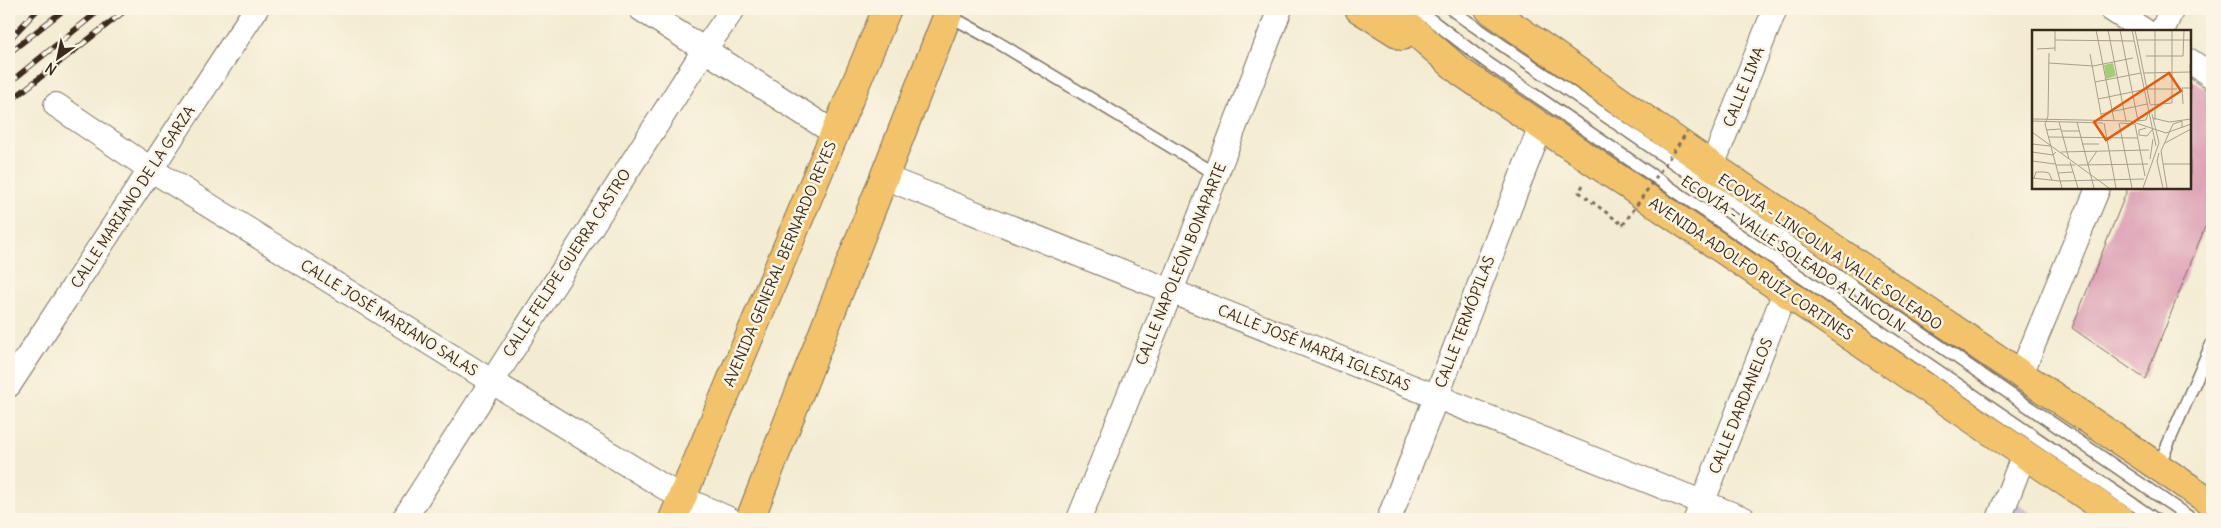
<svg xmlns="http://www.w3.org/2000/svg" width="2221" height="528" font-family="Delius,sans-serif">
	<rect width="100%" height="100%" fill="#fcf5e5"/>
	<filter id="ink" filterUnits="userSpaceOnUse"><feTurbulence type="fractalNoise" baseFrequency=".02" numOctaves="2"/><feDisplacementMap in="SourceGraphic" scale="10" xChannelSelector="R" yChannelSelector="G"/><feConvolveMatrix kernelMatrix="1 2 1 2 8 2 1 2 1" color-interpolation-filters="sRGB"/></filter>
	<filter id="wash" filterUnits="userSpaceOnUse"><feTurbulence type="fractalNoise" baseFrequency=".0096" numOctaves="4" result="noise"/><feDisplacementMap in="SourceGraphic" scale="20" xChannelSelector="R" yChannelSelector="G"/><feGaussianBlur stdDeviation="1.12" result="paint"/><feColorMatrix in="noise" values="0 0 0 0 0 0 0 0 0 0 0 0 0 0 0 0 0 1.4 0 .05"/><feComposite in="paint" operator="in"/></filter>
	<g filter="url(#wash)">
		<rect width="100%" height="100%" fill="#f3ecd2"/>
		<!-- industrial -->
		<polygon fill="#d0bdcc" points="2015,502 2040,519 2009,519"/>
		<g id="blocks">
			<!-- building -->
			<polygon fill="#db9db3" points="2190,78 2212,94 2212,231 2205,227 2145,379 2072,328 2128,188 2190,188"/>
		</g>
	</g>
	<g filter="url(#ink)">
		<use href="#blocks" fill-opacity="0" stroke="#7b6e5d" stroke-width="1"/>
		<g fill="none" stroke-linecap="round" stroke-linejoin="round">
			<!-- service casing -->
			<g stroke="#7b6e5d" stroke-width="14">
				<g id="service">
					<polyline points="1417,9 1485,61 2155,519"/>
					<polyline points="1451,9 1467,21 2192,519"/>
					<polyline points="948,15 997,42 1216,174"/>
					<polyline points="2158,467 2212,343"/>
				</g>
			</g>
			<!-- minor casing -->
			<g stroke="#7b6e5d" stroke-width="26">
				<g id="minor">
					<polyline points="641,9 836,134"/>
					<polyline points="2111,9 2145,31"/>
					<polyline points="2162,31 2172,9"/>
					<polyline points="2190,61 2212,76"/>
					<polyline points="56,105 152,170 491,381 682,498 729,519"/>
					<polyline points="1712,166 1775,9"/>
					<polyline points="884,177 1744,519"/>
					<polyline points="2021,374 2098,188"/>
					<polyline points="9,385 256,9"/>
					<polyline points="404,519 705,49 733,9"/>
					<polyline points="1079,519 1171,291 1280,9"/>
					<polyline points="1389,519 1541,126"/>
					<polyline points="1696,519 1785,292"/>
					<polyline points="1999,519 2024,454"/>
				</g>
			</g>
			<!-- primary casing -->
			<g stroke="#7b6e5d" stroke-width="30">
				<g id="primary">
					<polyline points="1359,9 1402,36"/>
					<polyline points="1389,9 1461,72 2120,519"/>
					<polyline points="1489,9 1712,166 2212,503"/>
					<polyline points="673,519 887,9"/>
					<polyline points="750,519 950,9"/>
				</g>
			</g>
			<!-- path -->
			<polyline stroke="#7b6e5d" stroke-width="3" stroke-dasharray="4 4" stroke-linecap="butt" points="1583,185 1579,192 1623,225"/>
			<!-- service -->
			<use href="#service" stroke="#fff" stroke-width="11"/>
			<!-- minor -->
			<use href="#minor" stroke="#fff" stroke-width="24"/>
			<!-- primary -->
			<use href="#primary" stroke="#f2c36a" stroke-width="28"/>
			<!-- rail casing -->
			<g stroke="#3b2a1e" stroke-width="5.5">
				<g id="rail">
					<polyline points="9,40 38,9"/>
					<polyline points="9,53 65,9"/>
					<polyline points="9,83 101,9"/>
					<polyline points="9,102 127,9"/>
				</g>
			</g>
			<!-- rail -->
			<use href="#rail" stroke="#fcf5e5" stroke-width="4" stroke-dasharray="11" stroke-linecap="butt"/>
			<!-- path-bridge -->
			<polyline stroke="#7b6e5d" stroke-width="3" stroke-dasharray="4 4" stroke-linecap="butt" points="1623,225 1687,132"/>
		</g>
	</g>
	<g text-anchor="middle" stroke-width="5" stroke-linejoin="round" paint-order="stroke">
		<!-- street labels -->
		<g font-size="15" fill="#3b2a1e" stroke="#fcf5e5">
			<text transform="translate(1744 87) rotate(-68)" y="5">CALLE LIMA</text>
			<text transform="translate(133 197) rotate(-57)" y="5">CALLE MARIANO DE LA GARZA</text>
			<text transform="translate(1830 252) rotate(34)" y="5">ECOVÍA - LINCOLN A VALLE SOLEADO</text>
			<text transform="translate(1793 254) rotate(34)" y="5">ECOVÍA - VALLE SOLEADO A LINCOLN</text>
			<text transform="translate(567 263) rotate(-57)" y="5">CALLE FELIPE GUERRA CASTRO</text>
			<text transform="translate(780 264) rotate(-67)" y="5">AVENIDA GENERAL BERNARDO REYES</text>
			<text transform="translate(1181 264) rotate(-68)" y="5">CALLE NAPOLEÓN BONAPARTE</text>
			<text transform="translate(1751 269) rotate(34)" y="5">AVENIDA ADOLFO RUÍZ CORTINES</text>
			<text transform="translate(389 318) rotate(32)" y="5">CALLE JOSÉ MARIANO SALAS</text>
			<text transform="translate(1465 322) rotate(-69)" y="5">CALLE TERMÓPILAS</text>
			<text transform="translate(1314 348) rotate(22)" y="5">CALLE JOSÉ MARÍA IGLESIAS</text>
			<text transform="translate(1741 406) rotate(-68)" y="5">CALLE DARDANELOS</text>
		</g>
	</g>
	<!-- overview -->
	<g transform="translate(2032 30)">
		<rect width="159" height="159" fill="#f3ecd2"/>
		<path d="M 81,33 L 84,46 L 74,49 L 72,35 Z" fill="#a2ce7a"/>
		<path fill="none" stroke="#a99e8a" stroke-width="1" d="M 64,0 L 82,90M 76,0 L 94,91M 88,0 L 106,91M 100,0 L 124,116M 103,0 L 118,74M 23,10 L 102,11M 105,10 L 158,10M 5,19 L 23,18M 23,21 L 23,0M 17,23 L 16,86 L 13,94 L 30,158M 58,24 L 70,90M 114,26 L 151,26 L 152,0M 17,33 L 61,36 L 101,28M 158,34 L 159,85M 112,43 L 158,42M 63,52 L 109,43M 66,69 L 115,59 L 145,59M 151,74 L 150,58 L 159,58M 118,75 L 140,73 L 140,0M 69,84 L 115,74M 121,88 L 137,92 L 159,89M 0,89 L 98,91 L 134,103 L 159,94M 123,90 L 123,0M 0,91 L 71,93M 105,91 L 114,90 L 116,84M 27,92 L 37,129M 45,92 L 62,158M 72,93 L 84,158M 87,93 L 100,158M 88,93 L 103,94M 103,94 L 113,146M 114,98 L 107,100 L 107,105 L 115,106 L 120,100M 14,100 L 29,99M 30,101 L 47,101M 0,102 L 77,158M 16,107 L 106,108M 133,113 L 159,99M 0,114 L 18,116M 50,114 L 67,114M 0,122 L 21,125 L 24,122M 29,122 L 117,120M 127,123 L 125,131 L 131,158M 118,129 L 121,109M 0,131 L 23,134M 38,132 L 46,158M 56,134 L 65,121M 131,134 L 159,134M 24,135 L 43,135M 47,135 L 116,134M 26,143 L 41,142M 0,148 L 28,151 L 112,149M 2,148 L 4,142 L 12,142 L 17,143 L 20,150M 111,158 L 127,113 L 120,84M 135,158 L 129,121 L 141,94 L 150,91 L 150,98"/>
		<path fill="#e8590c" fill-opacity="0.15" stroke="#e8590c" stroke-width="2.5" d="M 137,43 L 149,61 L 74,110 L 62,92 Z"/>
		<rect width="159" height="159" fill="none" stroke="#3b2a1e" stroke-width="2.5"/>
	</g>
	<!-- margin -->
	<rect width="2221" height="528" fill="none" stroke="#fcf5e5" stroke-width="30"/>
	<!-- north arrow -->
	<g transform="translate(58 58) rotate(213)" stroke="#fcf5e5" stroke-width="4" paint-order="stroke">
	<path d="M0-4L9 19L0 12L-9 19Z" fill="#3b2a1e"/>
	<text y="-8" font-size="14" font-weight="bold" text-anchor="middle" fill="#3b2a1e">N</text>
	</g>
</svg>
